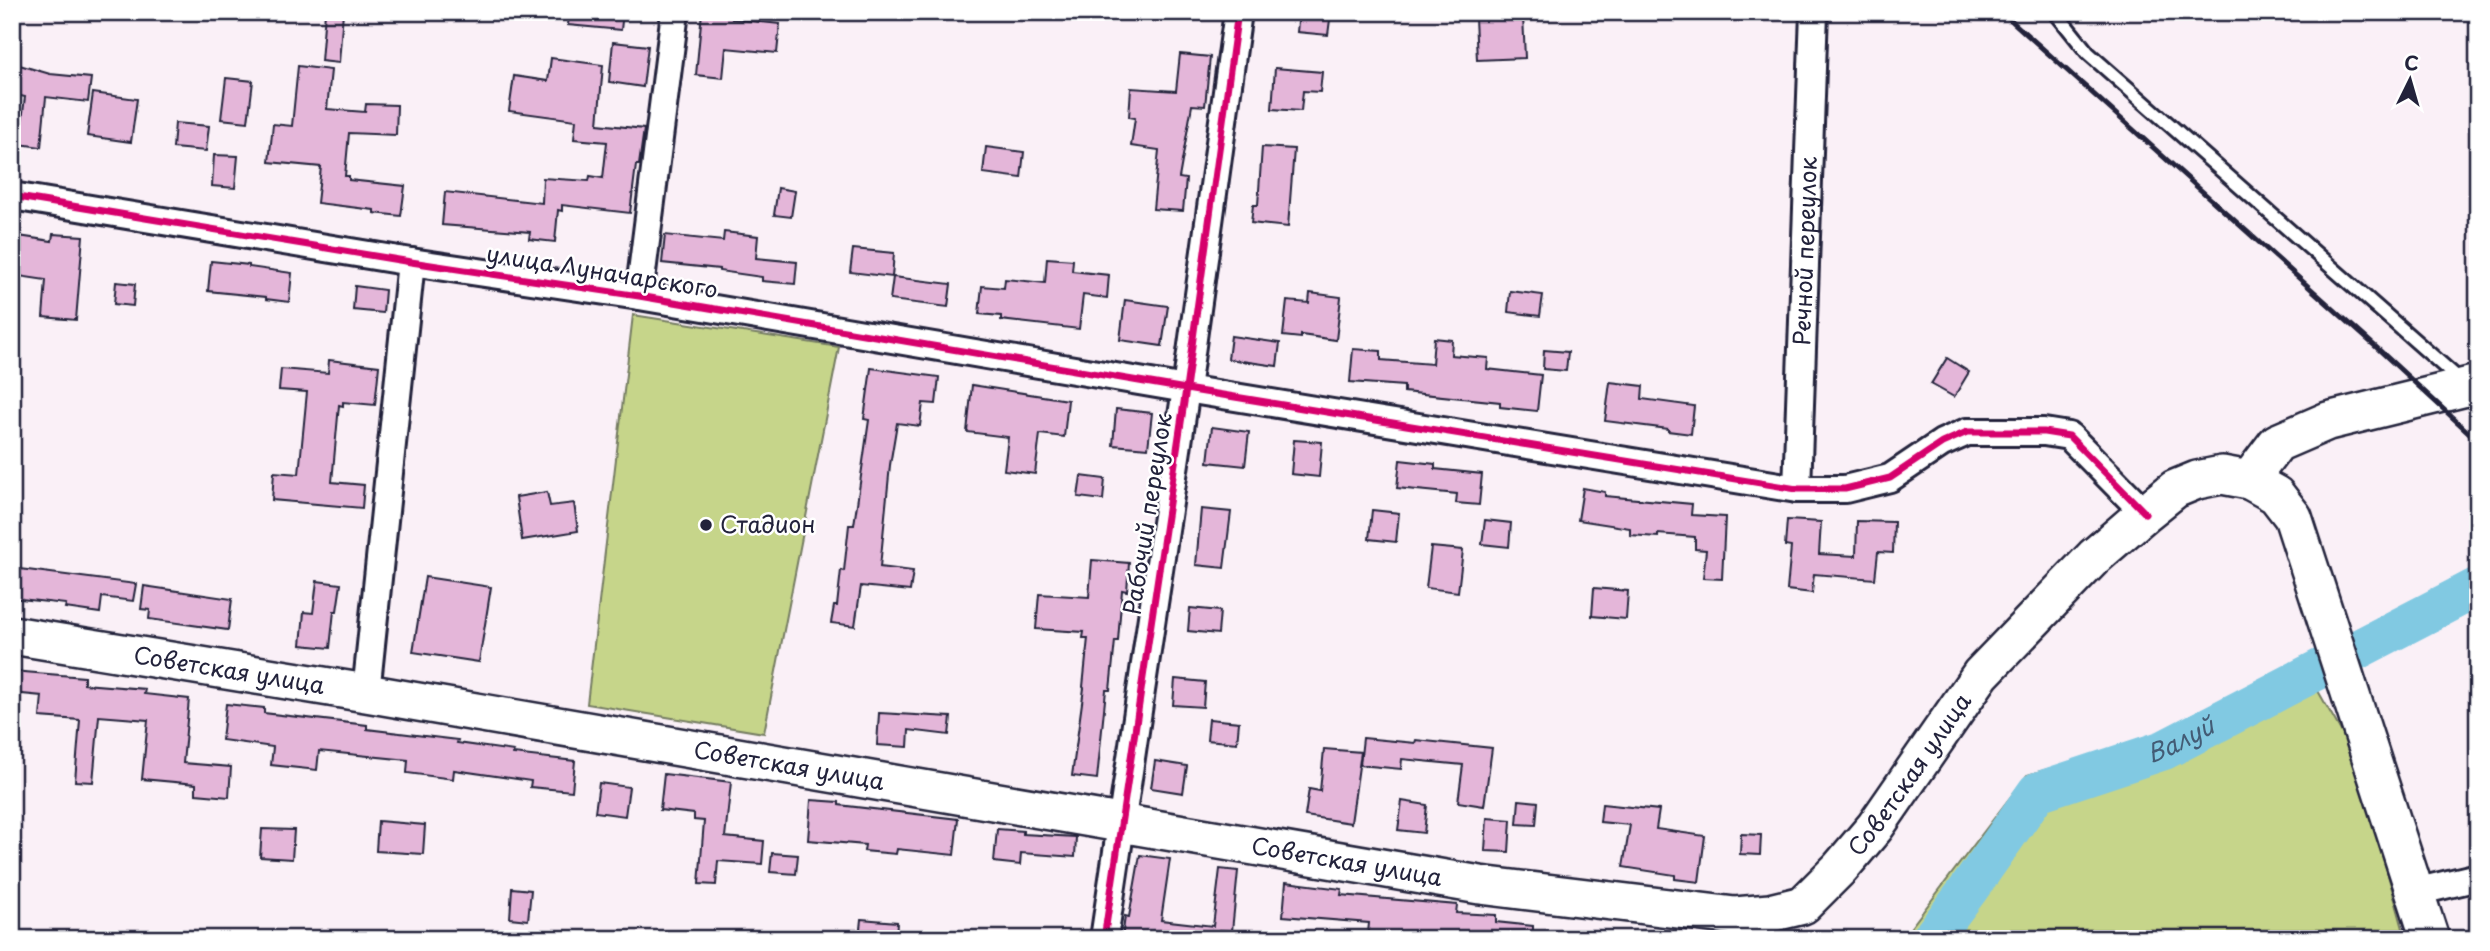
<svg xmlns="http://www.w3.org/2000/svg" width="2490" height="951" font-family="'Playpen Sans',sans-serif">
	<rect width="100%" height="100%" fill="#faf0f7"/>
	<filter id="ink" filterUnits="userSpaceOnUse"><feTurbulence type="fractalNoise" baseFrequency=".0143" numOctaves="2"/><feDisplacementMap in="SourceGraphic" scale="14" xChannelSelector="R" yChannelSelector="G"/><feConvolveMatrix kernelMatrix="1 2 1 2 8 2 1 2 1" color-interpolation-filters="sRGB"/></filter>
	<g filter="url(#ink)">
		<!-- green -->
		<g fill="#c6d58a" stroke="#747c62" stroke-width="2">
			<polygon points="633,315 839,347 764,733 587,704"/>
			<polygon points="2305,668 2354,754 2406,939 1902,939 2027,775 2189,727"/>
		</g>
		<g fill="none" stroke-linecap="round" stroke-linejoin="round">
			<!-- river -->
			<path stroke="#81c9e2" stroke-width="40" id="s1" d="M 1931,939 L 1968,890 L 2037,792 L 2164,750 L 2478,587"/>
		</g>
		<!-- building -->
		<g fill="#e4b6d9" stroke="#22223b" stroke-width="2">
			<polygon points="325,12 343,12 339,63 321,61"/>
			<polygon points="569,12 623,12 621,30 568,25"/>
			<polygon points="702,12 733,12 732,19 780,24 777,53 726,48 723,78 696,75"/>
			<polygon points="1299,12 1331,12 1328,35 1297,32"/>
			<polygon points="1523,16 1525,58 1477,60 1475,18"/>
			<polygon points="613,42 648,46 643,87 609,82"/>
			<polygon points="1180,54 1210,57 1205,106 1192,105 1179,178 1186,179 1183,211 1153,209 1159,150 1131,146 1135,118 1129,117 1131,88 1176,91"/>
			<polygon points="551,58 603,65 598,124 644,129 639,165 636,165 630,213 562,205 562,211 558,210 555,242 529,239 530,232 442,225 445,192 542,203 543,178 589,181 590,176 603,178 607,142 574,139 576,120 509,111 514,76 548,81"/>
			<polygon points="16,64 50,74 91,78 88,102 46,97 41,147 19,144 25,97 12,94 12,78"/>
			<polygon points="298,66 331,70 327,109 365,112 366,104 397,105 396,135 349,133 345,176 349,176 349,180 405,186 401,216 374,213 374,210 317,203 321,167 269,162 273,124 292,126"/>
			<polygon points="1275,68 1322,72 1320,92 1303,91 1301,111 1272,109"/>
			<polygon points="226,78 253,81 248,122 221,119"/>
			<polygon points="93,93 137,99 131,142 87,136"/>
			<polygon points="175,123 209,126 206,151 173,148"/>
			<polygon points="986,147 1024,152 1021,178 983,173"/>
			<polygon points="1262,147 1294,149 1288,227 1251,223 1253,205 1258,205"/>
			<polygon points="214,155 238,156 235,188 212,186"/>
			<polygon points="778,188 795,191 791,217 774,215"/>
			<polygon points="724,232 758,236 756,258 797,262 795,284 762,281 762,277 719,271 719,269 662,263 665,235 723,241"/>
			<polygon points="53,234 83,236 76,320 43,317 46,280 12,275 12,235 52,241"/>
			<polygon points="853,249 894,253 892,277 850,272"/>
			<polygon points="1047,258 1073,260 1072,271 1109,275 1107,298 1083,295 1079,329 1001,320 1001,316 979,314 982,286 1004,288 1005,279 1045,283"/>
			<polygon points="211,261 249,265 249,267 292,273 289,302 266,299 266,297 208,291"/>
			<polygon points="893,277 951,284 948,307 890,300"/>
			<polygon points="116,282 135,284 133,306 114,304"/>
			<polygon points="355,286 385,290 383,313 353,310"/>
			<polygon points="1510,291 1543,295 1540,316 1508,312"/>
			<polygon points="1310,293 1341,297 1336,340 1301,335 1301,338 1283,336 1287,301 1309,303"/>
			<polygon points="1125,300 1168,306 1162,346 1120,340"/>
			<polygon points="1231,336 1280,343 1277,366 1228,359"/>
			<polygon points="1434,338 1452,340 1451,355 1488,358 1487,369 1541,375 1537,411 1500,407 1500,402 1404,392 1404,386 1350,382 1353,349 1381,351 1381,360 1432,364"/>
			<polygon points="1544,350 1568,352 1566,371 1543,369"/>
			<polygon points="1947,358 1969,372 1954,397 1931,384"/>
			<polygon points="329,360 379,366 375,405 343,402 343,406 339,405 332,482 364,485 362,508 272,500 274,472 299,474 307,392 279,390 281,369 328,373"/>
			<polygon points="871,368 939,377 936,404 923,403 920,426 897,423 890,465 880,567 913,571 910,591 861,586 855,626 831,623 834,606 837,606 841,570 844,571 849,525 854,525 869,420 864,419"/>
			<polygon points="1610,382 1643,386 1642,399 1694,406 1691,434 1668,431 1668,429 1605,421"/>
			<polygon points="972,385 1068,400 1064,437 1040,434 1035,474 1004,470 1008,437 967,432"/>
			<polygon points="1116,409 1152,413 1148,448 1113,445"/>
			<polygon points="1212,427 1249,432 1245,466 1208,462"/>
			<polygon points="1294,440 1322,442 1319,477 1291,474"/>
			<polygon points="1400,460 1435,464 1435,469 1482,474 1479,505 1456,503 1457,494 1397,488"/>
			<polygon points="1081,476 1105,479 1103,500 1078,497"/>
			<polygon points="1583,488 1605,492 1605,496 1692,504 1691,515 1725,517 1722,579 1703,578 1706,550 1695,549 1695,537 1658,534 1658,537 1630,535 1630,528 1578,520"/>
			<polygon points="547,492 550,506 574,503 578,531 522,540 516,497"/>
			<polygon points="1201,509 1231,512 1224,568 1196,565"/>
			<polygon points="1372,510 1399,513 1396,542 1369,539"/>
			<polygon points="1485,520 1511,523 1509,547 1482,544"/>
			<polygon points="1787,520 1821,522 1819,554 1856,556 1857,521 1894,522 1893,553 1878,552 1875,579 1814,574 1812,593 1787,590 1791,547 1785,546"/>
			<polygon points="1431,547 1463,550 1458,592 1426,588"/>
			<polygon points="1092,560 1129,563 1127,591 1122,590 1118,641 1115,641 1110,690 1106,690 1097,779 1072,776 1084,688 1083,687 1088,638 1083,638 1084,632 1036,629 1039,594 1089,597"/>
			<polygon points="12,568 136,584 133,601 102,597 100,613 65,608 66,604 12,598"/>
			<polygon points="425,577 491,587 479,662 413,652"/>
			<polygon points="317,581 341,584 337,611 334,611 330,648 301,645 304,612 313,613"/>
			<polygon points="144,586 232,599 228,630 149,619 150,610 141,609"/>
			<polygon points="1594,588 1628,591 1626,619 1592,616"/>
			<polygon points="1190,608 1220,611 1218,634 1188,631"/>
			<polygon points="12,671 84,677 84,684 145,689 144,694 189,699 183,763 231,767 229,797 196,794 196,784 142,779 148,720 99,716 93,782 75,781 80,720 40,717 42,696 12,693"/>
			<polygon points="1175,679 1205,682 1203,707 1173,705"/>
			<polygon points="226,704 264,708 264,713 367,725 367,729 458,740 457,743 514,751 513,754 575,761 572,791 530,787 531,781 454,770 453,779 407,773 408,760 319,751 317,770 271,765 273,747 222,740"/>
			<polygon points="879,713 951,717 949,735 909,730 908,747 877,745"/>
			<polygon points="1209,719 1239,722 1237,743 1207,740"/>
			<polygon points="1363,738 1415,743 1416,740 1492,748 1484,806 1458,802 1463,765 1402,759 1401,769 1360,765"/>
			<polygon points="1324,749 1361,752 1351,823 1305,816 1309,789 1320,791"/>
			<polygon points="1155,761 1187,766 1183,793 1151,788"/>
			<polygon points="664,774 731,782 725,837 764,841 762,864 718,861 716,885 699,884 704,821 694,820 694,814 660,810"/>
			<polygon points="599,783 629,787 625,816 595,812"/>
			<polygon points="811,800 839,802 839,805 958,819 954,855 897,849 896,854 864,851 865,845 808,840"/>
			<polygon points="1519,800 1538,802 1536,825 1517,824"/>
			<polygon points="1402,801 1427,805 1424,833 1398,830"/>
			<polygon points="1602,804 1659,810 1656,829 1705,836 1699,882 1675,879 1675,875 1623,867 1630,825 1600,822"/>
			<polygon points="1487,818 1511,820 1509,852 1485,851"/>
			<polygon points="378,821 425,825 423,854 376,851"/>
			<polygon points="262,829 294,830 292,859 260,857"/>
			<polygon points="997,829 1023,831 1023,834 1076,837 1075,857 1021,853 1020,865 994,862"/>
			<polygon points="1741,834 1761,835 1760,855 1740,854"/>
			<polygon points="772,853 798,855 796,874 770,872"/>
			<polygon points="1140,855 1170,859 1161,920 1213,926 1220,869 1238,871 1232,931 1220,930 1219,939 1122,939 1125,916 1129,917"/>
			<polygon points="1286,882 1342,889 1341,895 1457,905 1456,913 1496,915 1496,922 1533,926 1533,939 1406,939 1407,935 1368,933 1369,923 1283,916"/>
			<polygon points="512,888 531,890 528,920 510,918"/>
			<polygon points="861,919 897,922 896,939 859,939"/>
		</g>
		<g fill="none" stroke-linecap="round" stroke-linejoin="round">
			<!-- service casing -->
			<g stroke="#22223b" stroke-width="18">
				<polyline id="service" points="2055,12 2088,53 2462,382"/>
			</g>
			<!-- minor casing -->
			<g stroke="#22223b" stroke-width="32">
				<g id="minor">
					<polyline points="12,196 411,262 639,296 1186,389 1797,489 1845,489 1890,478 1942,443 1967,432 2044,432 2069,436 2145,513"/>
					<polyline points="639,296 675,12"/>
					<path id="s2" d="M 1797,489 L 1814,12"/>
					<polyline points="366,693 411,262"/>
					<polyline points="2415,892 2478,877"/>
					<polyline points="1104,939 1186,389 1238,12"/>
				</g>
			</g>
			<!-- secondary casing -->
			<g stroke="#22223b" stroke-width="42">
				<g id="secondary">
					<polyline points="2249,480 2276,495 2293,517 2430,939"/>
					<path id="s3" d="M 12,635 L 366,693 L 1480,885 L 1735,916 L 1770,913 L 1803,905 L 1840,868 L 1875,827 L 1981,674 L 2094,557 L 2145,513 L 2175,489 L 2197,480 L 2222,475 L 2249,480 L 2277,443 L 2328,421 L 2478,384"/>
				</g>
			</g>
			<!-- service -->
			<use href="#service" stroke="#fff" stroke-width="12"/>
			<!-- minor -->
			<use href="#minor" stroke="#fff" stroke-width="26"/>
			<!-- secondary -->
			<use href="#secondary" stroke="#fff" stroke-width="37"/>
			<!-- rail -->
			<polyline stroke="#22223b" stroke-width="5" points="2004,12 2014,23 2376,347 2478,441"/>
			<!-- cycleway casing -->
			<g stroke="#fff" stroke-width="11">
				<g id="cycleway">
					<polyline points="12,196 411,262 639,296 1186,389 1797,489 1845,489 1890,478 1942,443 1967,432 2044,432 2069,436 2145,513"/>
					<polyline points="1104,939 1186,389 1238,12"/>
				</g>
			</g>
			<!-- cycleway -->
			<use href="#cycleway" stroke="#d6006c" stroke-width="7"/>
		</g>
	</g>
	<!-- markers -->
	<circle fill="#22223b" stroke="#fff" stroke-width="2.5" cx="706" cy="525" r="7"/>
	<g text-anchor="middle" stroke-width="5" stroke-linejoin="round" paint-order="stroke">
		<!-- street labels -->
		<g font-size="23" fill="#22223b" stroke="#fff">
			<text dy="8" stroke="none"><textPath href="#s2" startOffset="238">Речной переулок</textPath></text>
			<text transform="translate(602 272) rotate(9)" y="8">улица Луначарского</text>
			<text transform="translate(1148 514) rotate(-81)" y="8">Рабочий переулок</text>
			<text dy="8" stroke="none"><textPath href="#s3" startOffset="220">Советская улица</textPath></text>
			<text dy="8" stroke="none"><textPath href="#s3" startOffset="788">Советская улица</textPath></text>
			<text dy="8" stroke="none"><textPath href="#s3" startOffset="1984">Советская улица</textPath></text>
			<text dy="8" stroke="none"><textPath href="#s3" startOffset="1354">Советская улица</textPath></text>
		</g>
		<!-- poi labels -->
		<g font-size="23" fill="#22223b" stroke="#fff" text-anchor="start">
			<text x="720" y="533">Стадион</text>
		</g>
		<!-- water labels -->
		<g font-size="24" font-style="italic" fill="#435c75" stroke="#fff">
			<text dy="8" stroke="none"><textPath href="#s1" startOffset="334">Валуй</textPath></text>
		</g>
	</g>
	<!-- margin -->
	<rect width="2490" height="951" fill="none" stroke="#fff" stroke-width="42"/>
	<rect x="21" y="21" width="2448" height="909" fill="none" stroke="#22223b" stroke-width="2.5" filter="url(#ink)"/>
	<!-- north arrow -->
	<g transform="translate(2410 80) rotate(5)" stroke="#ffffff" stroke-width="5" paint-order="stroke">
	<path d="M0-5L12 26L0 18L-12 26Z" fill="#22223b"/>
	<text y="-10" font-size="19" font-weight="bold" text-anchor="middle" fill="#22223b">С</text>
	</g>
</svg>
